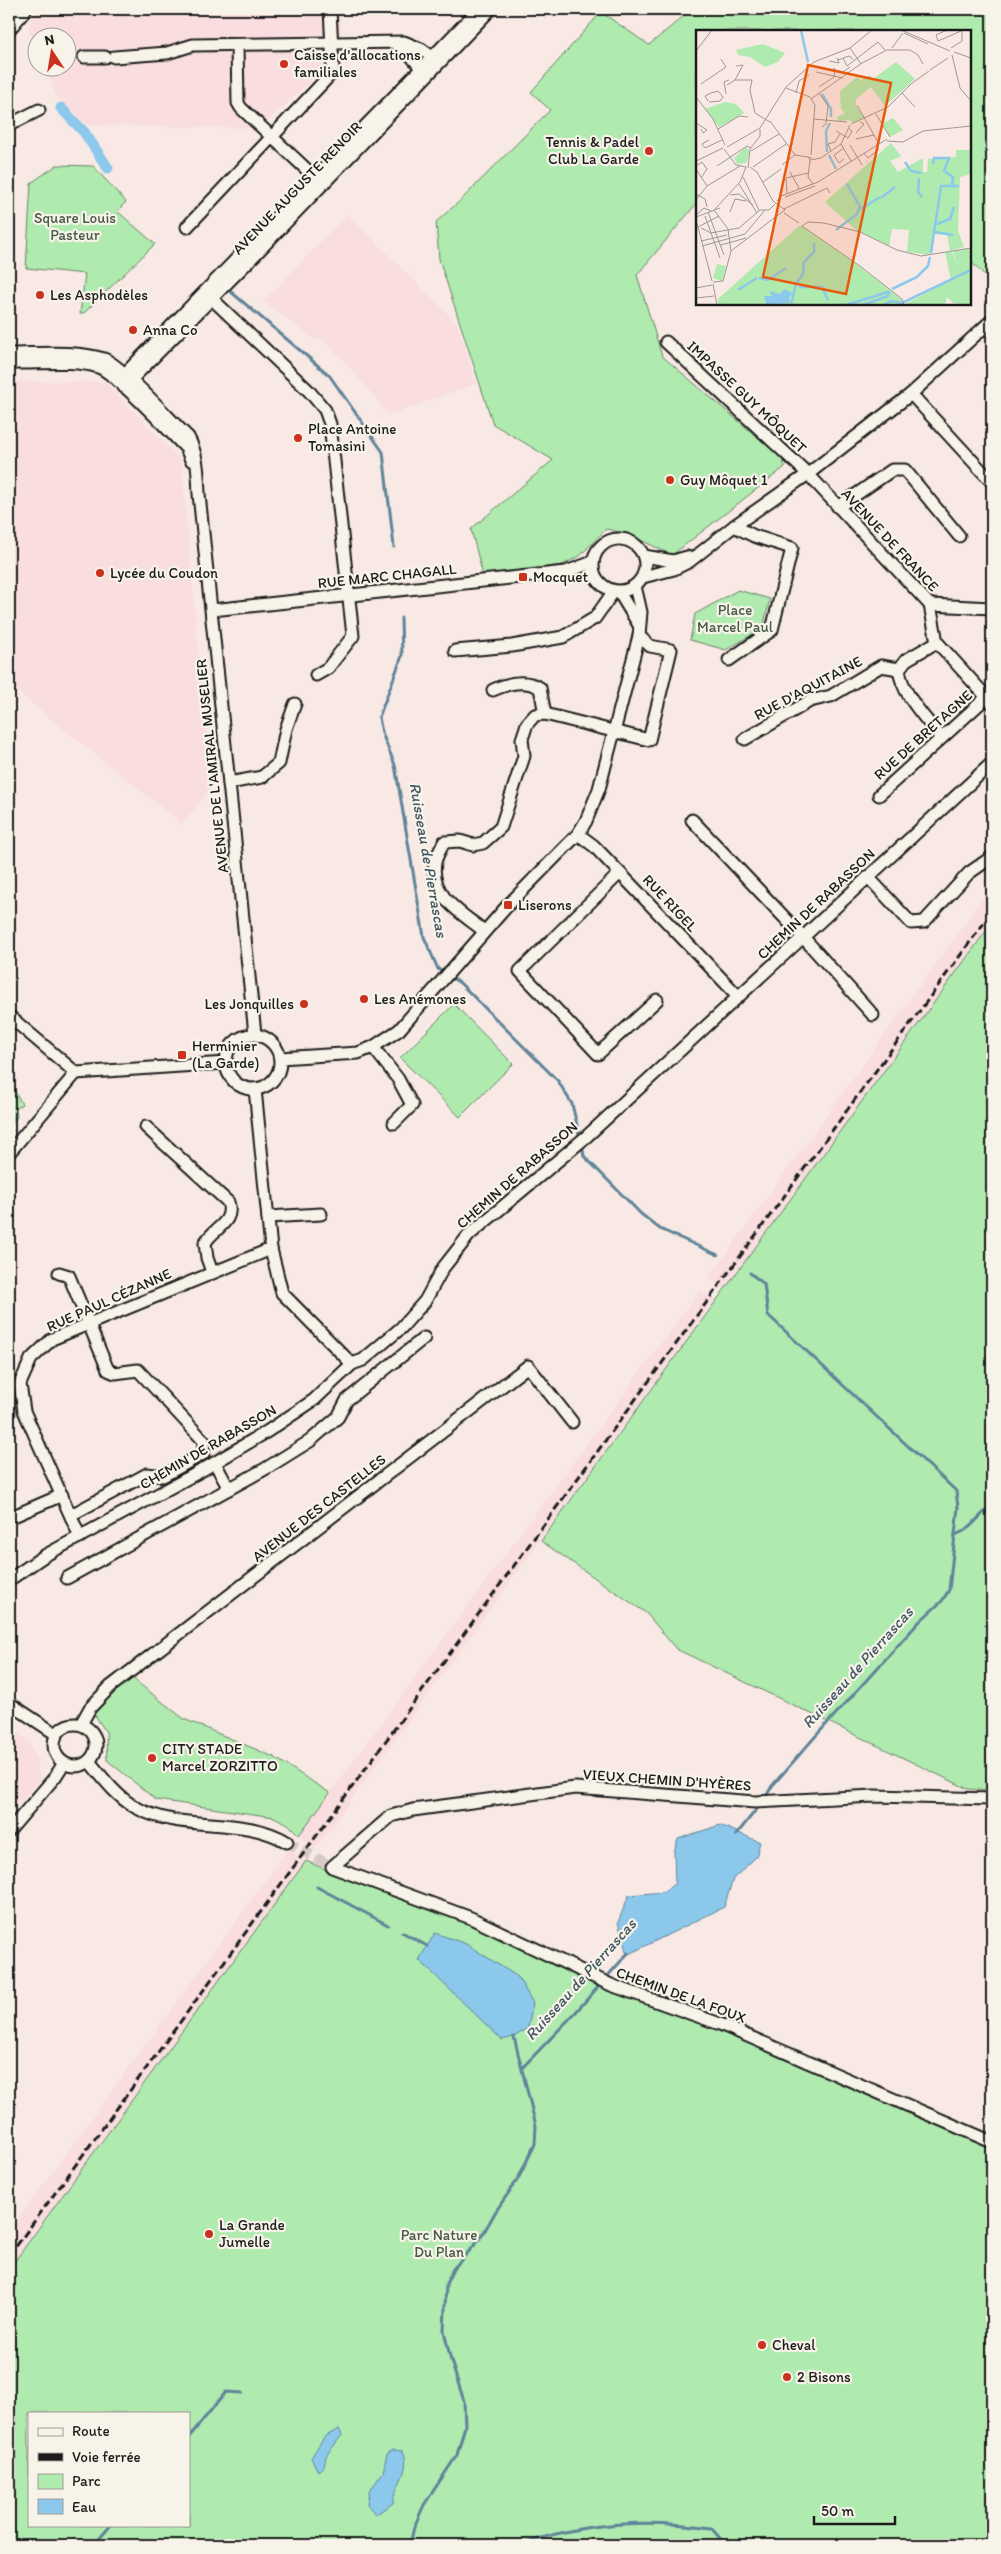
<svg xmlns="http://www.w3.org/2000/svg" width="1001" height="2554" font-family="Itim,sans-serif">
	<rect width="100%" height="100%" fill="#f8e9e4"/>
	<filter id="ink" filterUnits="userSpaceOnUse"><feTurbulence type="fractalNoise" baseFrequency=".02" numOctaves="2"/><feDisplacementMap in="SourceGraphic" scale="10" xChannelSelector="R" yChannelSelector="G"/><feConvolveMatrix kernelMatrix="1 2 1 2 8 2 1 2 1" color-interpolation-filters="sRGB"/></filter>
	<g filter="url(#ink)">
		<!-- built -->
		<g fill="#f9dddf">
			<polygon points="38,9 340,9 341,53 260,128 87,125 56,96 45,68 68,68 68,38 38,38 37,50 28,27"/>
			<polygon points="347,214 457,323 477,383 389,415 350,367 320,337 316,341 264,301"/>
			<polygon points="9,381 105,382 181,460 211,788 182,824 9,685"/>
			<polygon points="992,886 992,923 724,1289 709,1278"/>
			<polygon points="700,1290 716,1299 314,1851 299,1835"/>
			<polygon points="9,1724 28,1741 36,1759 40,1780 9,1814"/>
			<polygon points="288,1850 306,1861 9,2269 9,2232"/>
		</g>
		<!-- green -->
		<g fill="#afeaaf" stroke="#668366" fill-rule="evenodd">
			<polygon points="692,9 992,9 992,282 970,261 970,31 697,31 697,203 637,275 662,356 782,458 785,467 672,555 628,534 606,529 580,556 562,565 483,576 471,529 553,460 493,424 439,259 436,222 461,200 550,110 531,92 601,12 649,45"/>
			<polygon points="57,165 93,166 126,202 117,211 155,244 84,313 80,314 85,274 26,268 31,183"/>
			<polygon points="738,590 770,599 763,628 726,650 690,640 695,614"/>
			<polygon points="992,923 992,1791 968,1789 676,1649 646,1613 541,1541"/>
			<polygon points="454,1004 513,1064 460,1117 400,1058"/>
			<polygon points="9,1081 22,1104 16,1108 17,1117 10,1126 13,1131 9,1133"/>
			<polygon points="127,1674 184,1719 274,1757 330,1793 299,1835 288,1824 274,1817 156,1800 107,1760 106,1732 90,1708"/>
			<path d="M 306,1861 L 352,1881 L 433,1907 L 509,1941 L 606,1990 L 718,2027 L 992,2148 L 992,2545 L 9,2545 L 9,2269 ZM 29,2413 L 189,2413 L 189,2525 L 29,2525 Z"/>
		</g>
		<!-- water -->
		<g fill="#8cc8ec" stroke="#5f8399">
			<polygon points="720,1825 760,1842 756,1857 733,1879 724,1907 627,1955 618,1922 629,1895 664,1892 675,1883 674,1852 678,1839"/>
			<polygon points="435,1933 466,1944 518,1977 533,2003 528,2028 514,2037 502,2040 419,1960"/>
			<polygon points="339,2429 342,2435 326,2456 324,2466 318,2471 311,2458 324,2437"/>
			<path d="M 393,2450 L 403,2451 C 412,2470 395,2484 393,2503 L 375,2515 L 367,2505 L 369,2492 L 383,2472 L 387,2454 Z"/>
		</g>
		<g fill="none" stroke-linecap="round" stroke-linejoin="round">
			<!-- stream -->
			<g stroke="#5f8399" stroke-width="3">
				<polyline points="230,291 329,375 383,452 394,547"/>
				<polyline points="401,618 402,656 379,717 382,733 395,765 424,937 438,969 460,983 558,1081 572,1104 580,1138"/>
				<polyline points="582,1144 584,1156 641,1214 660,1229 718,1255"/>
				<polyline points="750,1273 764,1284 768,1315 956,1491 958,1507 949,1590 942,1601 920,1621 814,1738 772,1786 765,1798"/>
				<path d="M 955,1535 C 973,1529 977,1516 992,1506"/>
				<polyline points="736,1835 760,1805"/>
				<polyline points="317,1887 388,1925"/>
				<polyline points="402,1932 427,1946"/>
				<polyline points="522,2068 575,2013 628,1953"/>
				<polyline points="189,2437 226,2392 242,2393"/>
				<polyline points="94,2545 111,2525"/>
				<polyline points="410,2545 414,2527 424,2505 457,2455 465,2426 464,2401 451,2361 444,2331 446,2284 453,2269 480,2239 496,2211 518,2179 535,2144 536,2126 514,2037"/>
				<path d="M 522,2545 C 580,2522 650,2519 711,2528 L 726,2545"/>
			</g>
			<!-- canal -->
			<polyline stroke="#8cc8ec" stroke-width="11" points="61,108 84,132 108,168"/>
			<!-- minor-tunnel -->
			<polyline stroke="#d7cac6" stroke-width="11" stroke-dasharray="11 5.5" stroke-linecap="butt" points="287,1842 332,1867"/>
			<!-- minor casing -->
			<g stroke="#1c1c1c" stroke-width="15">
				<g id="minor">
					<polyline points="396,44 408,52 425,73"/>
					<polyline points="237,45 238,103 241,108 320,182"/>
					<polyline points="84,57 105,57"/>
					<polyline points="114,57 167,53 193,45 404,42 421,49 438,61"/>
					<polyline points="9,125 39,110"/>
					<polyline points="187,227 331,74 333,69 330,9"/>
					<polyline points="208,295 309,391 325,410 330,424 353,636 328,668 316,675"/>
					<polyline points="666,342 808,474 930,605 937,642 992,703"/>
					<path d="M 9,354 C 39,354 75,350 104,359 C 122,366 171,421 188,437 C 198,455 198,473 199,494 L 255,1034"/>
					<path d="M 9,363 C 35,364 74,359 98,367 C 115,372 170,432 186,448 L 191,460"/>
					<polyline points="118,381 479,9"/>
					<polyline points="124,387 247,263 491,9"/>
					<polyline points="911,394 992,482"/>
					<polyline points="838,507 892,470 905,470 959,536"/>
					<circle cx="619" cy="565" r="26"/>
					<polyline points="644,556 673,561 687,557"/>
					<polyline points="643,577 674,569 690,561 734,526 808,474 911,394 992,320"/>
					<polyline points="619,592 639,625"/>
					<polyline points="930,605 992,608"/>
					<polyline points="212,610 566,572 593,562"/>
					<polyline points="455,651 512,646 563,637 595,618 614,591"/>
					<polyline points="729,660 772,630 792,548 754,536 734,526"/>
					<path d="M 899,669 C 902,695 925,717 941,738"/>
					<polyline points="899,669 906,660 937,642"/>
					<path d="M 493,690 C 508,683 525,679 540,688 L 545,714"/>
					<polyline points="745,739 810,701 831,696 881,666 899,669"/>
					<polyline points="229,783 262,777 279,763 286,729 295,704"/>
					<polyline points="879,795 987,697"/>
					<polyline points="692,820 802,936 873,1015"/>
					<polyline points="578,834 594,846 738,996"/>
					<polyline points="620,873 520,971 598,1054 657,1000"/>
					<polyline points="868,877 911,923 924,922 969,873 992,857"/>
					<path d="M 484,931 C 463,914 429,896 435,863 C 436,856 441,849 444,842 L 460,841 L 473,845 L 483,843 L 501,827 L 524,756 L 522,739 L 527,724 L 535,715 L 545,714 L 649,740 L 671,650 L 650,646 L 639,636"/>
					<polyline points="9,1016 76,1073 226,1063"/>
					<circle cx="253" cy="1062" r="27"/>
					<polyline points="373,1047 398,1079 412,1105 394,1123"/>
					<polyline points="280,1058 358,1053 373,1047 399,1030 508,905 578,834 586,821 599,789 639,636 641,612 635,586"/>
					<polyline points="255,1089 271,1249 282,1293 352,1364"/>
					<path d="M 146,1127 L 228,1202 C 235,1223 213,1228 205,1243 L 207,1258 L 212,1272"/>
					<polyline points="9,1153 76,1073"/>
					<polyline points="268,1217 321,1214"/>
					<polyline points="59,1273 69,1276 108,1370 115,1373 138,1370 204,1441 203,1454 163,1476 147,1474 71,1515"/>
					<polyline points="215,1463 229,1489"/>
					<polyline points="16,1515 62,1495"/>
					<polyline points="80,1537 24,1411 20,1384 31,1359 52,1339 271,1249"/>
					<polyline points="67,1578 265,1469 310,1441 338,1417 347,1400 424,1338"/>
					<polyline points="9,1580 44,1556 199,1472 268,1431 314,1400 352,1364 363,1360 401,1328 425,1301 443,1268 469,1235 586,1137 992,763"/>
					<polyline points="9,1703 56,1734"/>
					<circle cx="75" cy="1745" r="21"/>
					<polyline points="81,1724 90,1708 110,1687 528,1366 572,1422"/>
					<path d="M 89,1761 C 102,1777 117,1797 135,1807 C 181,1833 242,1815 287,1842"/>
					<polyline points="992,1799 874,1796 755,1802 575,1788 413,1810 391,1816 332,1867 471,1918 611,1985 720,2024 992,2142"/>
					<polyline points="9,1831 55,1777 64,1763"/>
				</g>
			</g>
			<!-- secondary casing -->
			<g stroke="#1c1c1c" stroke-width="20">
				<polyline id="secondary" points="9,26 23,9"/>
			</g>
			<!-- minor -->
			<use href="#minor" stroke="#f7f3e8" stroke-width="11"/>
			<!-- secondary -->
			<use href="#secondary" stroke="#f7f3e8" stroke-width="16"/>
			<!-- rail -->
			<polyline stroke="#1c1c1c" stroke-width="3" stroke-dasharray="8 4" stroke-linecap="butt" points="9,2256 992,912"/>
		</g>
	</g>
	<!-- markers -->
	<g fill="#c8321e" stroke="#f7f3e8" stroke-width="2">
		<circle cx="284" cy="64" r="5"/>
		<circle cx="649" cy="151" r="5"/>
		<circle cx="40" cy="295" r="5"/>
		<circle cx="133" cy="330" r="5"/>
		<circle cx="298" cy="438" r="5"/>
		<circle cx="670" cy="480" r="5"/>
		<circle cx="100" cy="573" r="5"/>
		<rect x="518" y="572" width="10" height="10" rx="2.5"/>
		<rect x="503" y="900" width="10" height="10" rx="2.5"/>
		<circle cx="364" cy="999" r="5"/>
		<circle cx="304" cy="1004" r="5"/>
		<rect x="177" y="1050" width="10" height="10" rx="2.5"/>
		<circle cx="152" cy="1758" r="5"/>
		<circle cx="209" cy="2234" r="5"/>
		<circle cx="762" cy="2345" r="5"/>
		<circle cx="787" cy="2377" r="5"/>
	</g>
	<g text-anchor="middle" stroke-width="4.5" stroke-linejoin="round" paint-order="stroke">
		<!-- poi labels -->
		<g font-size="15" fill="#1c1c1c" stroke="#f7f3e8" text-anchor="start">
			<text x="294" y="60">Caisse d'allocations<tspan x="294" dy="17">familiales</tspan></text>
			<text x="639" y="147" text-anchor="end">Tennis &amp; Padel<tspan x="639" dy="17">Club La Garde</tspan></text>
			<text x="50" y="300">Les Asphodèles</text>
			<text x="143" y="335">Anna Co</text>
			<text x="308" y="434">Place Antoine<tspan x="308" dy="17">Tomasini</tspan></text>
			<text x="680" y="485">Guy Môquet 1</text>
			<text x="110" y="578">Lycée du Coudon</text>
			<text x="533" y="582">Mocquet</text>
			<text x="518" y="910">Liserons</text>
			<text x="374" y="1004">Les Anémones</text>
			<text x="294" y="1009" text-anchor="end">Les Jonquilles</text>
			<text x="192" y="1051">Herminier<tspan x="192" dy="17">(La Garde)</tspan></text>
			<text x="162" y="1754">CITY STADE<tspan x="162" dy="17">Marcel ZORZITTO</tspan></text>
			<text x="219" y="2230">La Grande<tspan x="219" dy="17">Jumelle</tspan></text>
			<text x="772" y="2350">Cheval</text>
			<text x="797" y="2382">2 Bisons</text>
		</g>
		<!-- street labels -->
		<g font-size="15" fill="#1c1c1c" stroke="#f7f3e8">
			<text transform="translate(297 188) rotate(-46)" y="5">AVENUE AUGUSTE RENOIR</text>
			<text transform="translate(747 397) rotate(43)" y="5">IMPASSE GUY MÔQUET</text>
			<text transform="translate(890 540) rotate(47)" y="5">AVENUE DE FRANCE</text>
			<text transform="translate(387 576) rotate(-6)" y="5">RUE MARC CHAGALL</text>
			<text transform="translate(808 688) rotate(-28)" y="5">RUE D'AQUITAINE</text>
			<text transform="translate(923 735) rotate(-42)" y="5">RUE DE BRETAGNE</text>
			<text transform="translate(212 766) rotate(-96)" y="5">AVENUE DE L'AMIRAL MUSELIER</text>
			<text transform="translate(670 903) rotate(47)" y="5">RUE RIGEL</text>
			<text transform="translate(816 904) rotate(-43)" y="5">CHEMIN DE RABASSON</text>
			<text transform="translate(517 1175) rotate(-41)" y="5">CHEMIN DE RABASSON</text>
			<text transform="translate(109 1300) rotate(-24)" y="5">RUE PAUL CÉZANNE</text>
			<text transform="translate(208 1447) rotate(-30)" y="5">CHEMIN DE RABASSON</text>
			<text transform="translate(319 1508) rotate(-38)" y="5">AVENUE DES CASTELLES</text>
			<text transform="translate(667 1780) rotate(4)" y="5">VIEUX CHEMIN D'HYÈRES</text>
			<text transform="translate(681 1995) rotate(20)" y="5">CHEMIN DE LA FOUX</text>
		</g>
		<!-- park labels -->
		<g font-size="15" fill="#485a48" stroke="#f7f3e8">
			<text x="75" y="223">Square Louis<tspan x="75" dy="17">Pasteur</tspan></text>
			<text x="735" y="615">Place<tspan x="735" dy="17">Marcel Paul</tspan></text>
			<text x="439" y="2240">Parc Nature<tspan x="439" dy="17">Du Plan</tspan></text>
		</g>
		<!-- water labels -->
		<g font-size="16" font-style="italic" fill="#435865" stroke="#f7f3e8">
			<text transform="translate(429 860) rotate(80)" y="6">Ruisseau de Pierrascas</text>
			<text transform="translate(857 1667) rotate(-48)" y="6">Ruisseau de Pierrascas</text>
			<text transform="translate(580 1979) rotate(-48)" y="6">Ruisseau de Pierrascas</text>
		</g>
	</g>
	<!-- overview -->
	<g transform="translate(696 30)">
		<rect width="275" height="275" fill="#f8e9e4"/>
		<path d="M 67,14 L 89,23 L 82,32 L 69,37 L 54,27 L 42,25 L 40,20 ZM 200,32 L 219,49 L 189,76 L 175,57 L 160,69 L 160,76 L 168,87 L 158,93 L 153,90 L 142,91 L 141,87 L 149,83 L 145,79 L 144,61 L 161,47 L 165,50 L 174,45 L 177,49 ZM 29,72 L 40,74 L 48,83 L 23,97 L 9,79 ZM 197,88 L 207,100 L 194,107 L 187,93 ZM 195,113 L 205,126 L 194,131 L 202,142 L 227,128 L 227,142 L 231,142 L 232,129 L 260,127 L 260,120 L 275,120 L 275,144 L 264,147 L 262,201 L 268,217 L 254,221 L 251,205 L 239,204 L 234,225 L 211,222 L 213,200 L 196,199 L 193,216 L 160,200 L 129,172 ZM 50,117 L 54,122 L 50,133 L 41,134 L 38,128 ZM 104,195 L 159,233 L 205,269 L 207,275 L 22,275 L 22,269 ZM 275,218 L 275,275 L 257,273 L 251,267 L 249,275 L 209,274 L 255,250 L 249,222 L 256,222 L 262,236 L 257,221 ZM 21,234 L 30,236 L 26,251 L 17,248 Z" fill="#afeaaf"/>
		<path d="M 89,259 L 97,264 L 93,267 L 94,273 L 67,275 L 70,273 L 68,266 L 76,266 L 73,261 L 84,264 Z" fill="#8cc8ec"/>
		<path fill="none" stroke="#8cc8ec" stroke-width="2.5" d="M 105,0 L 112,32M 126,64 L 135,79 L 135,87M 131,122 L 130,101 L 134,93M 133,125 L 140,139M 209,132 L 215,141 L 225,143M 237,134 L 238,128 L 253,128 L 248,141 L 257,147 L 256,155M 223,148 L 222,162 L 226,167M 185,168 L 199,157M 165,179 L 184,167M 241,194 L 254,189 L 258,177M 140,200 L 161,184 L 164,177 L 151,154M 239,202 L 257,205M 235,223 L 245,156 L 263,156M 63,248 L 72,250 L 90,238M 103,257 L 126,257 L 132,270M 196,259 L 221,247 L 232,236 L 234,227M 42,260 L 61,248M 95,275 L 100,254 L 107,244 L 108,232 L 118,222 L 118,213M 150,275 L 192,262M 167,275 L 192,266 L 193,261M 188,275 L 195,271 L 206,273 L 275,240"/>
		<path fill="none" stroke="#a09794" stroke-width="1" d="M 205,0 L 254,21M 251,0 L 240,5 L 242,11 L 265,1M 208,3 L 232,14M 154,18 L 165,34M 196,18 L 207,3M 255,18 L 266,11 L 266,0M 0,21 L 16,0M 258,22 L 275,28M 256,25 L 264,58 L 275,71M 147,28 L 151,36 L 182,12 L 189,20M 142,30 L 153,26 L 157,29M 133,31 L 143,33 L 141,28M 139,40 L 147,42 L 154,37M 234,40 L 252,28M 120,42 L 147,48M 39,50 L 47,35 L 40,36M 5,54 L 30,37 L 25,29M 215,54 L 233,41M 31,55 L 39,50 L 56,50 L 54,60 L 59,83 L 74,92M 123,57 L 138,47 L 139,39 L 137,38M 90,58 L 114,67 L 119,75 L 115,125M 100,63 L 103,51 L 113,45M 123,63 L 132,76 L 130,94 L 126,97M 206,63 L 219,77M 30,64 L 28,52 L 33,50M 0,67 L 17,89 L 29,115M 115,69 L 166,33 L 191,20 L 214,20 L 222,25 L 227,34M 12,71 L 9,66 L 15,63 L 22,61 L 27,67 L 24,71 L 13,72M 161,75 L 183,114M 180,84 L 194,107M 118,89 L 151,92M 74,91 L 99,125 L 112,127M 0,93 L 11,100 L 7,103 L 5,99M 155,94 L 192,77 L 215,54M 22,99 L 43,86 L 52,87M 140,101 L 152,108 L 156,101 L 153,99M 160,103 L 168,94 L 164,92M 160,109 L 178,105M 13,110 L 6,114 L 9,118 L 26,110M 191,111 L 207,112 L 227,101 L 275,96M 145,114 L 155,131M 154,115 L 166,135M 31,117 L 64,98 L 90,57 L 118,32 L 154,18 L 176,0M 148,118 L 138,125 L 143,133 L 148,129M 28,119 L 40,135 L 50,137M 55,121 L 83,104M 135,121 L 132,114 L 139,112 L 144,104M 168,123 L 172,128 L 183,119M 116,128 L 112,127 L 114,130 L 125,128 L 145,114 L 154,95M 114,130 L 112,147 L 117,154M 0,131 L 27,118M 86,135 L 99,125M 0,136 L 6,132 L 11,139 L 5,148M 21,136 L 51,116 L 55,118M 54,137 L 61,142 L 77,171 L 89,180 L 86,182M 57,137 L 90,114M 52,138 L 54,119 L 64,106 L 64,99M 0,139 L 11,156M 94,142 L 103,158 L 101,160M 47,147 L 63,180M 67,152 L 85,139M 43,154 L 61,183M 0,164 L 9,169 L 11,177M 91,164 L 90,148 L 112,143M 34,165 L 43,164 L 57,175M 89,167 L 119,156M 0,170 L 11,156 L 44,136M 81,171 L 85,166 L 122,152 L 191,109M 19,179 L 44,152 L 50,137M 88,179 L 131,158 L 134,163M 18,180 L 32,199M 12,182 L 28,225M 34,182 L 39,169 L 50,171M 88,183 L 103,193M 0,185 L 8,178 L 15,181M 9,186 L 24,228M 0,187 L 24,178M 1,193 L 16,251M 106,196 L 112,192 L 128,193 L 164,202 L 201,220 L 225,226 L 275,218M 106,196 L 164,236 L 206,269 L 208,275M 2,197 L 23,186M 5,198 L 15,203 L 43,198 L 64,180 L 73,180 L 79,174M 5,211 L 31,205M 25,215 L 50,208M 6,216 L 49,204 L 69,180M 35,221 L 86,182M 17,252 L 27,251 L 35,221 L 32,199M 17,254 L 21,275M 0,258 L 16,255M 0,268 L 18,266"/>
		<path fill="#e8590c" fill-opacity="0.15" stroke="#e8590c" stroke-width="2.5" d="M 112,35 L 195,53 L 150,264 L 67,247 Z"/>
		<rect width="275" height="275" fill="none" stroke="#1c1c1c" stroke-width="2.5"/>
	</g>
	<!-- margin -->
	<rect width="1001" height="2554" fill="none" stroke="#f7f3e8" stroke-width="30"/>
	<rect x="15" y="15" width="971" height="2524" fill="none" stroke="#1c1c1c" stroke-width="2" filter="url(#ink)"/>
	<!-- legend -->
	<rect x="28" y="2412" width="162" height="115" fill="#f7f3e8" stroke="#9f9d96"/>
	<rect x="38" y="2428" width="25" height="8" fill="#f7f3e8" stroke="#9f9d96"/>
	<text x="72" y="2436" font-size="15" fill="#1c1c1c">Route</text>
	<rect x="38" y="2453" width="25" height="8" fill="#1c1c1c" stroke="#9f9d96"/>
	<text x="72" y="2462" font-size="15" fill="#1c1c1c">Voie ferrée</text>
	<rect x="38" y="2474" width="25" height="15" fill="#afeaaf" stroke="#9f9d96"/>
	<text x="72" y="2486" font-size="15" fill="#1c1c1c">Parc</text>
	<rect x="38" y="2499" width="25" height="15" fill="#8cc8ec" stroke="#9f9d96"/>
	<text x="72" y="2512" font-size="15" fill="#1c1c1c">Eau</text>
	<!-- north arrow -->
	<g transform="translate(52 52) rotate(348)"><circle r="24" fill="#f7f3e8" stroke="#9f9d96"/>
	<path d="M0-4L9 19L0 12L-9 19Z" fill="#c8321e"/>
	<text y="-8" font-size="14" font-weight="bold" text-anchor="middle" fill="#1c1c1c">N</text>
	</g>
	<!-- scale -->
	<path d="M814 2516v8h81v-8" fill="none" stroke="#1c1c1c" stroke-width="2.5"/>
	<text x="821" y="2516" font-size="15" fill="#1c1c1c" stroke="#f7f3e8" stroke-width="4" paint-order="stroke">50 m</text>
</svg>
